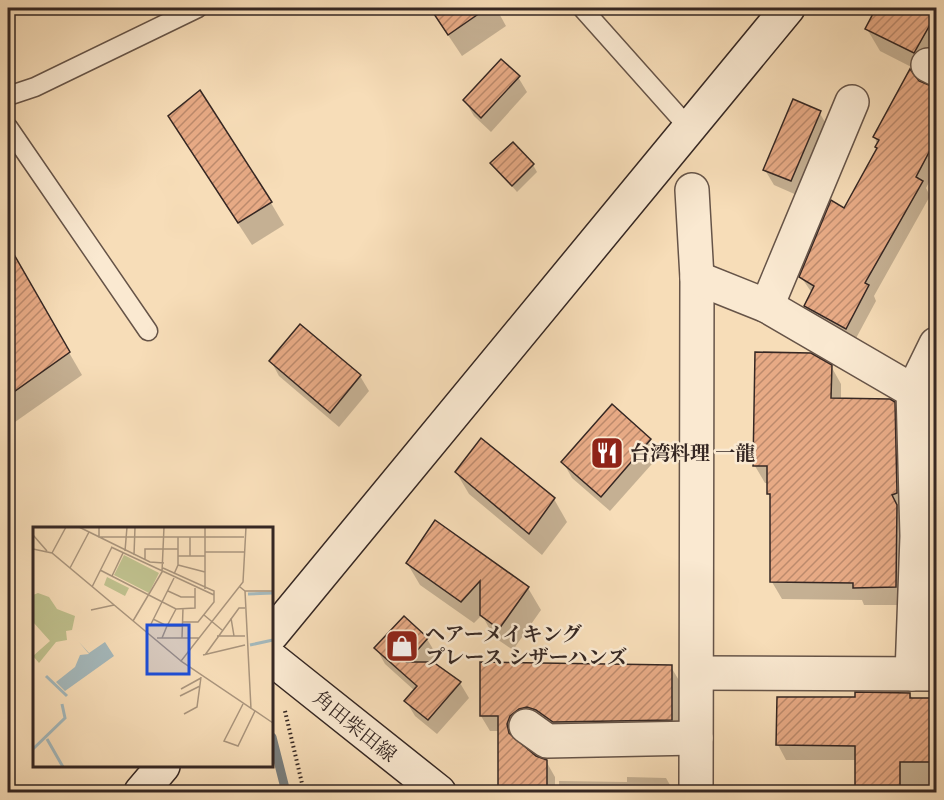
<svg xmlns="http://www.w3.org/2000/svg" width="944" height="800" font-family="Cardo,'Noto Serif JP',serif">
	<defs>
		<pattern id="building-hatch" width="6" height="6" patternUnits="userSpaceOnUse" patternTransform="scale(1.5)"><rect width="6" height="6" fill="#e7aa85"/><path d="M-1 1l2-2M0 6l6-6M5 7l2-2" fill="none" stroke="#bc8a6c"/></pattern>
	</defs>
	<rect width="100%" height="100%" fill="#f7ddb8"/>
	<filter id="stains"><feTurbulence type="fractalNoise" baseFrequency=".00333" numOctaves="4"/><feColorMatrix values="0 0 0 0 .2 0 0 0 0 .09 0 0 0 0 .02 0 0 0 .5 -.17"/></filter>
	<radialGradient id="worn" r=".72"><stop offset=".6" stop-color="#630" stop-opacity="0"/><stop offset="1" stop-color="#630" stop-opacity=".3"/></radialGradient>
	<!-- shadow -->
	<g fill="#0003">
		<polygon points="430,8 496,8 506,26 462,56"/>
		<polygon points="878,8 936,8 936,61 927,75 880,51 867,29"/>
		<polygon points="518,77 527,92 491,132 474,116 465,101"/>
		<polygon points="914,78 927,87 936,89 936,169 926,188 930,196 874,296 876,301 854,342 814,320 805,306 812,293 801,277 845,210 878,150 875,137"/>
		<polygon points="819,112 828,127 799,196 774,185 765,170"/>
		<polygon points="183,139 271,203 284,225 252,245"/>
		<polygon points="492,163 533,165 537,172 517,192"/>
		<polygon points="9,249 82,375 15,422 8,409"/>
		<polygon points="271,361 360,376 369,391 339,427 279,376"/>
		<polygon points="831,366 841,384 841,400 893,403 904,421 906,605 864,605 862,600 782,599 772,582 772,499 769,483 765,483 755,466"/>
		<polygon points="612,406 650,440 659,456 610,511 572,478 563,462"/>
		<polygon points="936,462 936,484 935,464"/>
		<polygon points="456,472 554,499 567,522 542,555 469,494"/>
		<polygon points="407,563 528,588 541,610 513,650 494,637 482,615 474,623 420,585"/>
		<polygon points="404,618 427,639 436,654 428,663 460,683 469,698 437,734 415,716 406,701 415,691 385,664 376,648"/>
		<polygon points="671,667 680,682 680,735 519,730 515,740 535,758 546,761 555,777 555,792 499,792 499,731 490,731 481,716"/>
		<polygon points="910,694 913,700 936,700 936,792 856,792 856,760 786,760 778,745 856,699"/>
		<polygon points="627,777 666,778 674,792 559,792 559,781 627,782"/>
		<polygon points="27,787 30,792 16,792"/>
		<polygon points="237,788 239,792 198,792 198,790"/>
	</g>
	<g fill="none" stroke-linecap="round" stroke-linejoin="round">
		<!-- stream -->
		<polyline stroke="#787e7e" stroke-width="9" points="272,737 286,792"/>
	</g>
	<!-- building -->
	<g fill="url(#building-hatch)" stroke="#352723" stroke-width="1.5">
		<polygon points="430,8 487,8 448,35"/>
		<polygon points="876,8 936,8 936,14 914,53 865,29"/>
		<polygon points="501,59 520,76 481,118 463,100"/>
		<polygon points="910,69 919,81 936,88 936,139 916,177 923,181 865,283 869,285 846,329 804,306 814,286 799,277 831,200 844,208 877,148 875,147 879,140 873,137"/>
		<polygon points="200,90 272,202 238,223 168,116"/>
		<polygon points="793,99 821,111 791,181 763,170"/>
		<polygon points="513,142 534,164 512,186 490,163"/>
		<polygon points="8,244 70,352 8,396"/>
		<polygon points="300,324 361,375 330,413 269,361"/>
		<polygon points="755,352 811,353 832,365 831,398 890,399 895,402 897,493 892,495 897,505 896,587 853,588 853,583 770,582 770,494 767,494 767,466 753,466"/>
		<polygon points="612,404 651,439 601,497 561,462"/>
		<polygon points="481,438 555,498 529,534 455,472"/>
		<polygon points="435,520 529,587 499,629 480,615 480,581 461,602 406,563"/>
		<polygon points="404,616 428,638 407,662 433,662 461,682 428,720 404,701 417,686 374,648"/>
		<polygon points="480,662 672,665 672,720 553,722 536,710 527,707 519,709 510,716 507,724 509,733 536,756 547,760 547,792 498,792 498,716 480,716"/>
		<polygon points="855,692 910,693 910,698 936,698 934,762 900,762 900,792 855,792 855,746 776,745 777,697 855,697"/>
	</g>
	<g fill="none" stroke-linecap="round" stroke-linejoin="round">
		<!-- lane casing -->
		<g stroke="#665448" stroke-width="21">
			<g id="lane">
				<polyline points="582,8 689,128"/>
				<polyline points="8,96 35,87 198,8"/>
				<polyline points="8,127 148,331"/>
			</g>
		</g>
		<!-- street casing -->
		<g stroke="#665448" stroke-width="36">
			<g id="street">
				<polyline points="928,65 936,69"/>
				<polyline points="692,190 697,278 696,792"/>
				<polyline points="697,278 767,306 913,391 917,536 912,674"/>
				<polyline points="767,306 852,102"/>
				<polyline points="932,399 913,391 936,344"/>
				<polyline points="697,673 936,674"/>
				<polyline points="526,726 547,741 696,738"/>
			</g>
		</g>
		<!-- secondary casing -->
		<g stroke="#352723" stroke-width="36">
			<g id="secondary">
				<polyline points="272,634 788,8"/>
				<polyline points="272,659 439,792"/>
				<polyline points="141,792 163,766"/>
			</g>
		</g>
		<!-- path -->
		<polyline stroke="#352723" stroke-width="4" stroke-dasharray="1.5 3" stroke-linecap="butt" points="285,711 304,792"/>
		<!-- lane -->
		<use href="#lane" stroke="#fae9d1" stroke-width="18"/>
		<!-- street -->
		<use href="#street" stroke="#fae9d1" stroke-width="33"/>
		<!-- secondary -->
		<use href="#secondary" stroke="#fae9d1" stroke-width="33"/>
	</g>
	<!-- icons -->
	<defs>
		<g id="restaurant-square" transform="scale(1.725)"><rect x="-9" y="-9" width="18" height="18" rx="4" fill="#8f2418" stroke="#fae9d1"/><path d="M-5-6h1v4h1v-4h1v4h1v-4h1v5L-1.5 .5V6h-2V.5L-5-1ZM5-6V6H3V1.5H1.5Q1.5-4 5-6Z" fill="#fff"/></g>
		<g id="shop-square" transform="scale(1.725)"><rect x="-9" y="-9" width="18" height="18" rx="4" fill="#8f2418" stroke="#fae9d1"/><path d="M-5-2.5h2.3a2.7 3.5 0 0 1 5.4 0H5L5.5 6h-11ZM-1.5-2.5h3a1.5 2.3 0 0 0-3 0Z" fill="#fff"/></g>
	</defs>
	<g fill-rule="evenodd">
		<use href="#restaurant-square" x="607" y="453"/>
		<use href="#shop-square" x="402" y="646"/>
	</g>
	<g text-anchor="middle" stroke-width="5" stroke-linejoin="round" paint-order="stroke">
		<!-- poi labels -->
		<g font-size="20" font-weight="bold" fill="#352723" stroke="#fae9d1" text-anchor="start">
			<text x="630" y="460">台湾料理 一龍</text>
			<text x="425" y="641">ヘアーメイキング<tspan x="425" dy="23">プレース シザーハンズ</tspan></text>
		</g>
		<!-- street labels -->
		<g font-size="20" fill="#352723" stroke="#fae9d1">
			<text transform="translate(355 726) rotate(39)" y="7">角田柴田線</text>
		</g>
	</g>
	<!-- overview -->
	<g transform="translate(33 527)">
		<rect width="240" height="240" fill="#f7ddb8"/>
		<path d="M 91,28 L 126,46 L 116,66 L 81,48 ZM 74,50 L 96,61 L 92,69 L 71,58 Z" fill="#bfc08d"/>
		<path d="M 5,66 L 16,70 L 24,82 L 42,89 L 39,103 L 33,104 L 34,113 L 23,115 L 6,136 L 0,129 L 17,114 L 0,95 L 0,68 Z" fill="#bfc08d"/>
		<path d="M 46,115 L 56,126 L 72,115 L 81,129 L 32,164 L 23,155 L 42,140 L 47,128 L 56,127 Z" fill="#a4b8bb"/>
		<path fill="none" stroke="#a4b8bb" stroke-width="3" d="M 215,67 L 240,66M 217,118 L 240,113M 13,149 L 34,169M 14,212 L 30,240M 0,222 L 32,191 L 29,177"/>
		<path fill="none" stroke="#a9947c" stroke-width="1.5" d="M 46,0 L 117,35 L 131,36M 66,0 L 66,10 L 211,10M 213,0 L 210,55 L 148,134 L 240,196M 0,8 L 14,24M 78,20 L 181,68M 0,22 L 19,26 L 148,134M 92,24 L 94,0M 172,25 L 212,25M 19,26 L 33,0M 101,28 L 102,0M 145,29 L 172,29M 157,29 L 157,10M 112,33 L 112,22 L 145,22M 145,38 L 172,45M 37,41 L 56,5M 130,41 L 181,64 L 181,75 L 165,95 L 150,95M 67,43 L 143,82 L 162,81 L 162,61M 141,47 L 145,38 L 145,10M 79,49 L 90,26M 59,60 L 79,20M 207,60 L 212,64 L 240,64M 172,62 L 172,0M 135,64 L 148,70 L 162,70M 212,64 L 218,182M 58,83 L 81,78M 171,88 L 189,103M 198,91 L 201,109M 120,92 L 134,99 L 143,82M 100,94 L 129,45 L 131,0M 117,99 L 141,51M 184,109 L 212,109M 124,111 L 166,111M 129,111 L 134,99 L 149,99M 149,111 L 150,81M 170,128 L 212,118M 172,128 L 206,81 L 212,81M 148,162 L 168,151M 147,169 L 167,159M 210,177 L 191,214 L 205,219 L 222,184M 151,187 L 164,180 L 168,150"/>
		<path fill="#1d4ed8" fill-opacity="0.15" stroke="#1d4ed8" stroke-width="3" d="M 114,98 L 156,98 L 156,147 L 114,147 Z"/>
		<rect width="240" height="240" fill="none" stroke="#352723" stroke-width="3"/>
	</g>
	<!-- margin -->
	<rect width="944" height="800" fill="none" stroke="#f7ddb8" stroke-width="30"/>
	<rect x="9" y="9" width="926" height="782" fill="none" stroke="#352723" stroke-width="3"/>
	<rect x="15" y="15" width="914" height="770" fill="none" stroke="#352723" stroke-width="1.5"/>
	<rect width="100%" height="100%" filter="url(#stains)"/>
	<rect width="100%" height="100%" fill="url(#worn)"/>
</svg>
